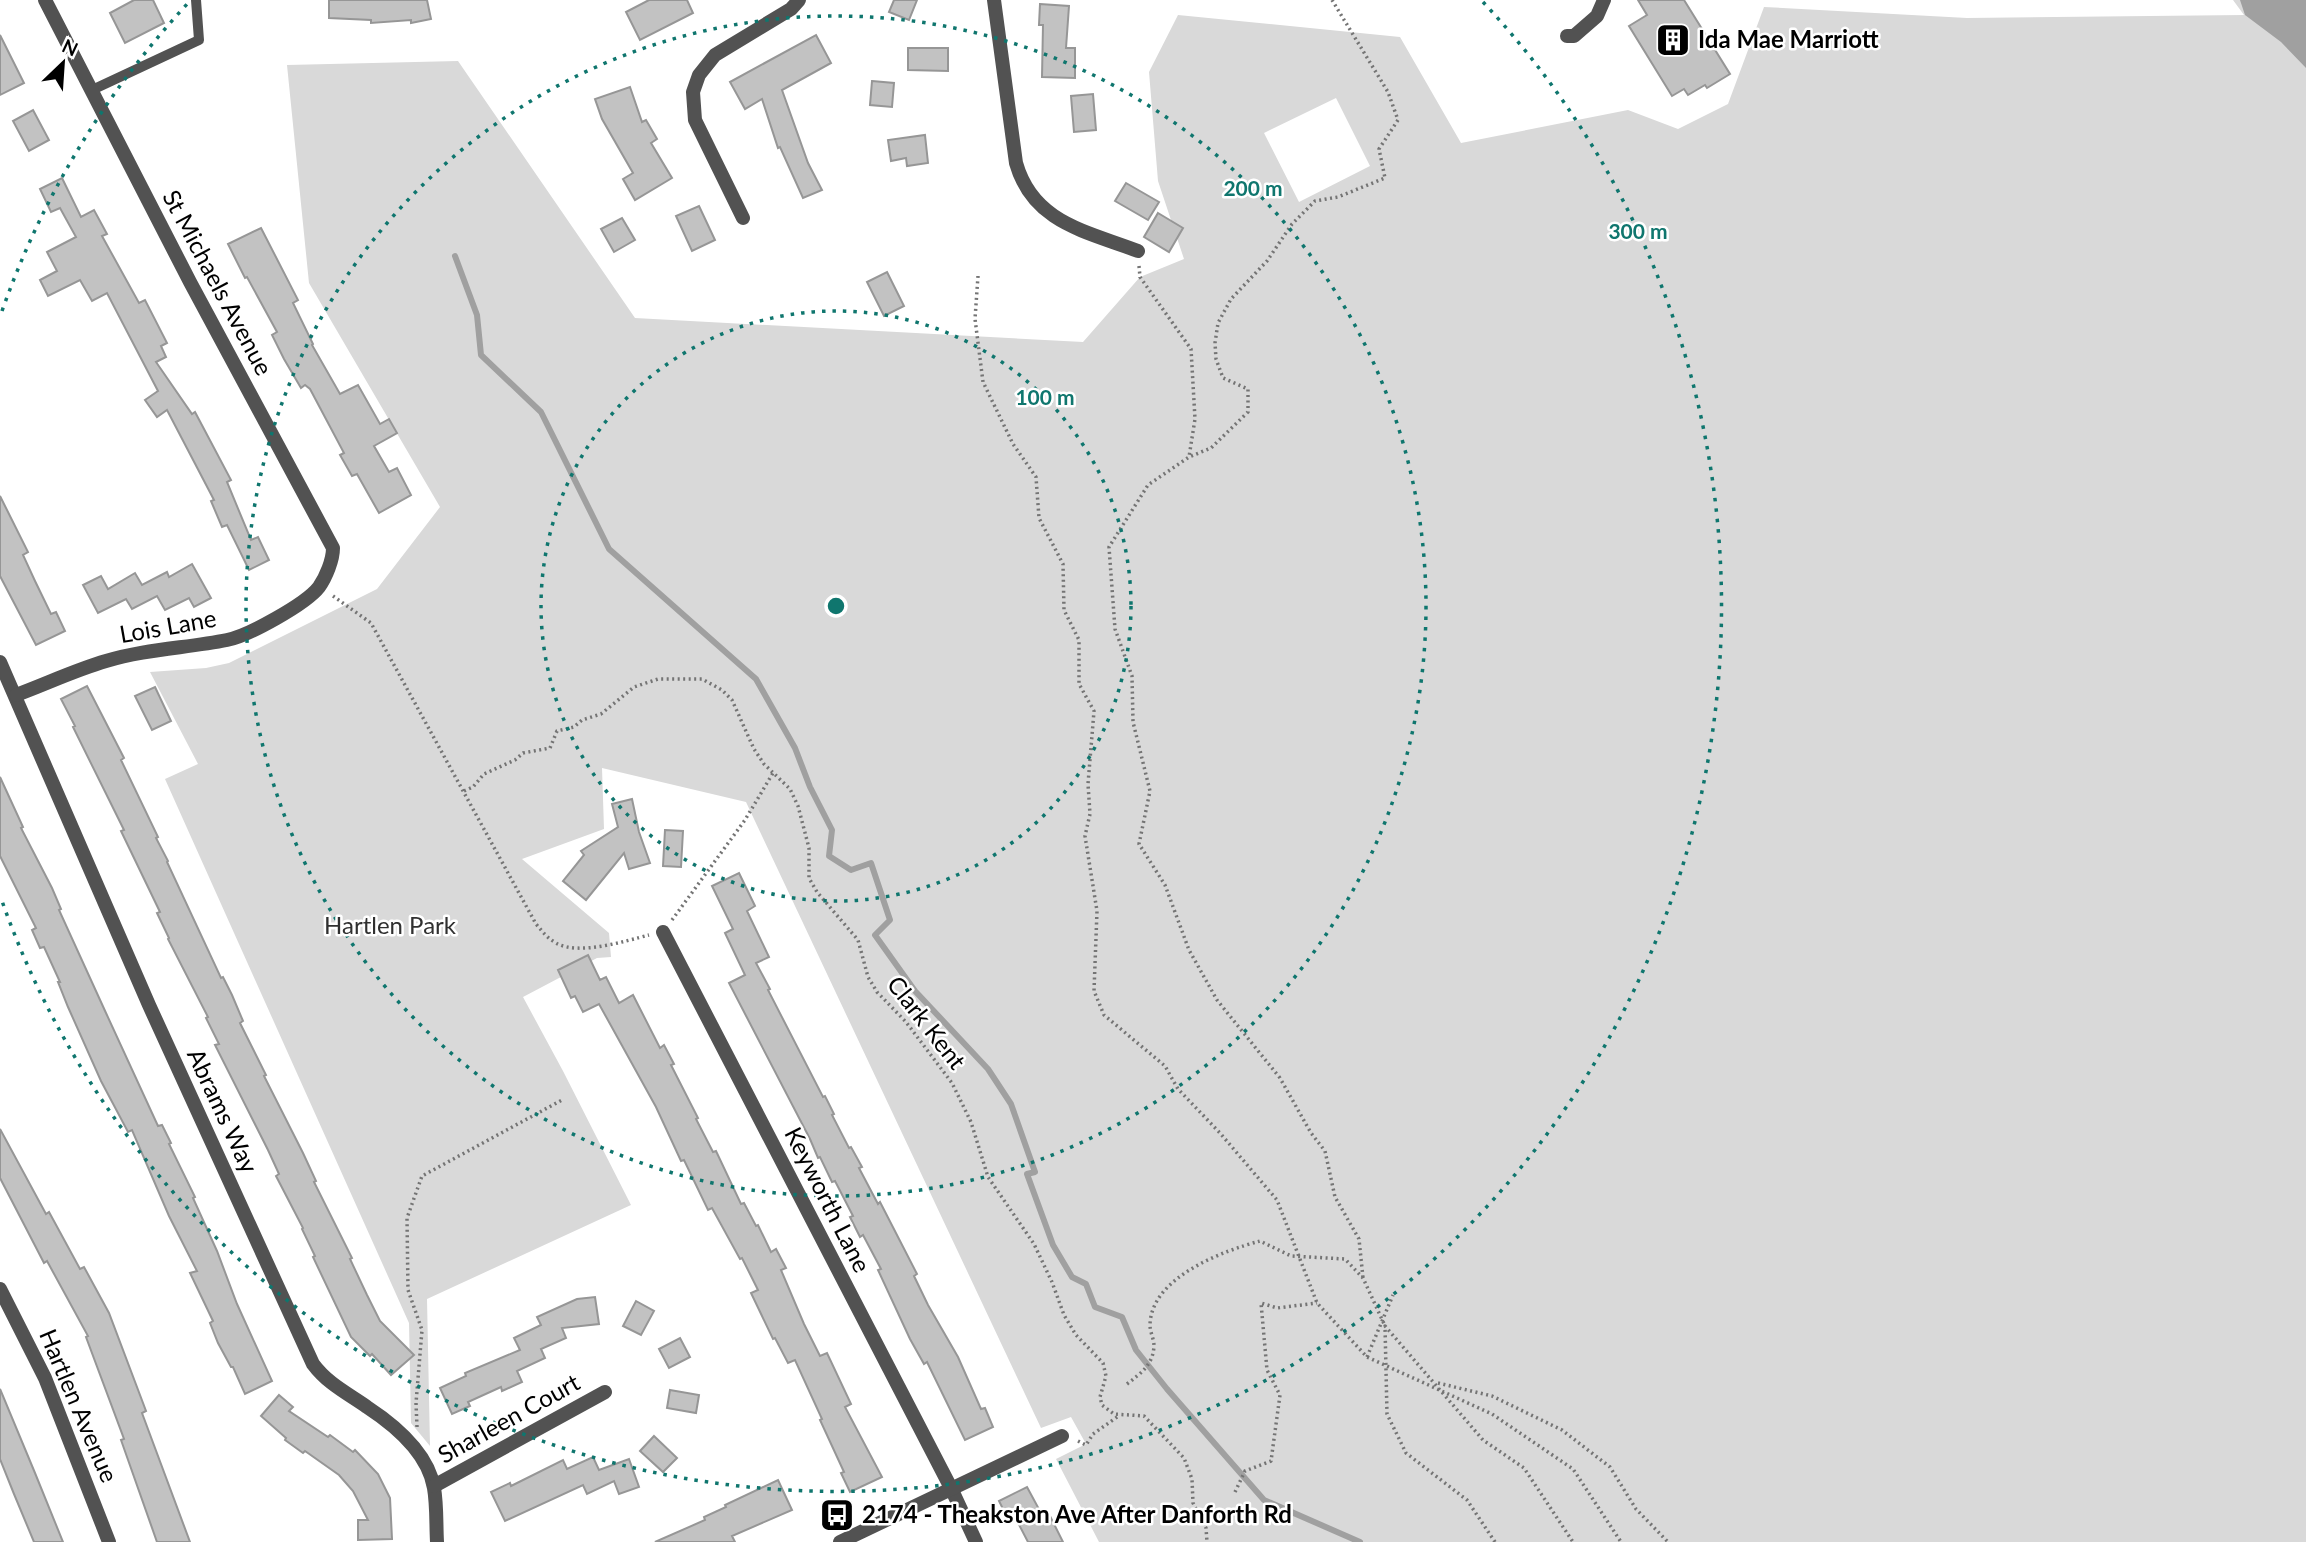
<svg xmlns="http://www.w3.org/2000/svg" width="2306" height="1542" font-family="Lato,sans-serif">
	<rect width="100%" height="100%" fill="#fff"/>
	<!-- green -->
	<path fill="#d9d9d9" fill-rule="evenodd" d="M 2233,0 L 2306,0 L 2306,1542 L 1099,1542 L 1056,1459 L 1086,1444 L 1071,1417 L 1041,1428 L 746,802 L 602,768 L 604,829 L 522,859 L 609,933 L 611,957 L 597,958 L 523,997 L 563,1071 L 631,1205 L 427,1299 L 430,1446 L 411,1423 L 409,1323 L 165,779 L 198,764 L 150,672 L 206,668 L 229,663 L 377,589 L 440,507 L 309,283 L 287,65 L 458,61 L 635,318 L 1083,342 L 1140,277 L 1184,259 L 1158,181 L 1149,72 L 1178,15 L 1400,37 L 1461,143 L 1628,110 L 1678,129 L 1728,104 L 1764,7 L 1967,18 L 2244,15 ZM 1336,98 L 1370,166 L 1299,202 L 1264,133 Z"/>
	<!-- water -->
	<polygon fill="#a0a0a0" points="2240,0 2306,0 2306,68 2281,42 2245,15"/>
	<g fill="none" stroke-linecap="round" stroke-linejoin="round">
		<!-- stream -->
		<polyline stroke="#a0a0a0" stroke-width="6" points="455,256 477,315 481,355 541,412 609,549 756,679 795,748 810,787 832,830 829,856 851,870 871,863 890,920 875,935 915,991 988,1069 1011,1104 1035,1172 1027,1174 1053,1245 1072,1277 1086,1284 1095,1307 1122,1317 1136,1350 1167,1389 1264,1500 1360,1542"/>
	</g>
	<!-- building -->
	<g fill="#c2c2c2" stroke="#969696" stroke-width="2">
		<polygon points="134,0 153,0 164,23 125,43 110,13"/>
		<polygon points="329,0 427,0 431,19 411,23 411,20 371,23 371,20 329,18"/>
		<polygon points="649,0 687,0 693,13 640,40 626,12"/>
		<polygon points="894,0 917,0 909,20 889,12"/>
		<polygon points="1638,0 1684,0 1730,74 1707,88 1705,85 1688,95 1684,89 1672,96 1629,26 1647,15"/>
		<polygon points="1040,4 1069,6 1066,48 1075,48 1075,78 1042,77 1043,25 1039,25"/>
		<polygon points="0,35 24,83 0,95"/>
		<polygon points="816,35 831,63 782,90 808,163 822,190 803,198 780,147 778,148 762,99 745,109 730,82"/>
		<polygon points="908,48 948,48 948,71 908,70"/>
		<polygon points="872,81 894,83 892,107 870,105"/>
		<polygon points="630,87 642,122 646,120 657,139 651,143 672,178 635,200 623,179 633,173 602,119 595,99"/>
		<polygon points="1093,94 1096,130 1074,132 1071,96"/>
		<polygon points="33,110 49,140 29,151 13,121"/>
		<polygon points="925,135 928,163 907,166 906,158 891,161 888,140"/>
		<polygon points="62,178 81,217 94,210 107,234 102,236 139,303 145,300 167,343 161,346 166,357 156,362 192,414 195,412 231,480 227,482 251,540 258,537 269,560 249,570 227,525 222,527 211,501 214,500 167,410 157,417 145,400 158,391 107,293 92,301 80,280 48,296 40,280 57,271 47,252 76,237 60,208 51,212 40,189"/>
		<polygon points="1126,183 1159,202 1148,220 1115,201"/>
		<polygon points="699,206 715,240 692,251 676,216"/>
		<polygon points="1158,213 1183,228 1169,252 1144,237"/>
		<polygon points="622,218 635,240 614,252 601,229"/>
		<polygon points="261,228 298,300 293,303 313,344 312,345 340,394 358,385 380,424 389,419 397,433 374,446 389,472 397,468 411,495 379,513 357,474 352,476 340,455 344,453 310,389 305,385 301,388 284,359 272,335 277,332 247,277 245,278 228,244"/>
		<polygon points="887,272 904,306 884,316 867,282"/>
		<polygon points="0,496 28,552 23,555 35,581 51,614 56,612 65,631 36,645 0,576"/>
		<polygon points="192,564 211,598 194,607 189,598 165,610 157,596 132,609 126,599 98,613 83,585 101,576 108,589 135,573 142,585 167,572 169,577"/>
		<polygon points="87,686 124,758 121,760 158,837 156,838 168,861 167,862 221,978 223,977 232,995 243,1021 240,1023 266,1075 264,1076 303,1153 316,1181 314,1182 352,1258 350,1259 367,1295 380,1321 414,1355 391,1375 372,1354 370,1356 351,1337 313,1257 315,1256 302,1229 303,1228 276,1176 279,1174 268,1150 215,1045 219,1044 206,1018 208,1017 168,939 169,938 157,913 160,912 121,831 124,830 73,727 75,726 61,699"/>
		<polygon points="155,687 171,721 152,730 135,696"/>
		<polygon points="0,777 23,827 21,828 52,888 61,909 59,910 106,1013 158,1126 162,1125 171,1143 169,1144 195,1197 193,1198 217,1251 237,1304 272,1381 245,1394 233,1367 231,1367 218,1343 210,1323 213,1321 190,1273 197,1271 169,1216 132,1130 128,1132 101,1081 68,1007 58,982 60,982 44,947 40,948 32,930 36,928 0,856"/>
		<polygon points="632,799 639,832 650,863 629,869 624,853 586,900 563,881 584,855 581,851 618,827 612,804"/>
		<polygon points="665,830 683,831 681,867 663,866"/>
		<polygon points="739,873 755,906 747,911 769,957 756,963 770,989 768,990 823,1097 825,1096 834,1114 832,1115 849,1148 851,1147 862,1167 859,1168 878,1204 880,1202 917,1274 914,1276 928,1305 958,1357 981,1409 985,1408 993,1427 965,1440 927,1362 924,1364 910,1339 878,1270 881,1269 863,1235 860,1237 850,1217 853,1216 835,1181 832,1182 820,1157 818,1158 810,1139 729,983 745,975 725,933 733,929 712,886"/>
		<polygon points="588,955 600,980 606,977 619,1003 633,995 660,1048 664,1045 674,1064 671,1065 698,1118 696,1119 713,1152 716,1151 741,1204 744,1203 756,1226 758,1225 771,1252 776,1249 786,1268 781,1270 804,1324 820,1356 827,1353 851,1404 845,1407 882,1477 850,1492 841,1473 844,1472 820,1420 822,1419 795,1360 788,1363 775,1338 773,1339 751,1293 758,1290 742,1258 740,1259 712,1208 708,1210 684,1160 681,1161 656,1107 599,1004 583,1012 575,996 571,998 558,970"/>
		<polygon points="0,1129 46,1214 49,1212 80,1269 84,1267 109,1313 146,1411 142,1413 190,1542 157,1542 121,1440 124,1439 86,1337 88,1336 47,1261 44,1263 0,1178"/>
		<polygon points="595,1297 599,1324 562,1328 566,1338 541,1349 545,1358 517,1371 522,1382 502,1391 501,1387 468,1402 470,1406 452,1414 440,1388 466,1376 465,1373 520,1350 514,1338 541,1325 537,1317 577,1299"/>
		<polygon points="636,1301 654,1311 641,1335 623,1326"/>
		<polygon points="680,1338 690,1357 669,1368 659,1349"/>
		<polygon points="0,1389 35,1473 63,1542 34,1542 14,1494 0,1459"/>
		<polygon points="670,1390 699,1395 696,1413 667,1408"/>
		<polygon points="279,1395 293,1407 289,1411 328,1437 330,1435 353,1452 355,1450 378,1474 390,1498 392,1539 358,1540 358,1520 368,1520 353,1491 339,1475 305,1451 303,1453 285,1440 286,1438 261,1416"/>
		<polygon points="654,1436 677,1458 663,1472 640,1451"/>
		<polygon points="593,1457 599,1470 629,1459 639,1487 619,1494 614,1481 587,1494 583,1485 505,1521 491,1492 510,1483 511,1486 563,1460 567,1469"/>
		<polygon points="778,1480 792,1510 732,1536 735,1542 655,1542 705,1520 704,1517 726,1507 725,1505"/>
		<polygon points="1027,1487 1041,1513 1047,1510 1063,1542 1028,1542 1015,1517 1009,1521 999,1501"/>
	</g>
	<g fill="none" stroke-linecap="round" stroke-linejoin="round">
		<!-- path -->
		<g stroke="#747474" stroke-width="3.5" stroke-dasharray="2 3.5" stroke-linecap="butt">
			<polyline points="1332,0 1388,92 1398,120 1379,149 1385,178 1338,197 1315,201 1292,224 1267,261 1231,299 1218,323 1215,343 1216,359 1223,378 1248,389 1248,412 1211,448 1189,457 1148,485 1109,547 1115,629 1132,676 1133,722 1150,791 1139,844 1165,885 1189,950 1217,1000 1280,1078 1311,1133 1325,1151 1335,1197 1359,1239 1363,1278"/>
			<polyline points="1139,266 1140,277 1191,349 1195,419 1189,457"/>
			<polyline points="978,276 975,319 983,382 1013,444 1036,477 1039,518 1063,564 1064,610 1079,640 1079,684 1094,711 1088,784 1090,814 1085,836 1097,911 1094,991 1104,1015 1165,1066 1178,1089 1220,1133 1277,1200 1317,1303 1367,1357 1492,1414 1573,1469 1621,1542"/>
			<path d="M 333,596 L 371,623 L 536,924 C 542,931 547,938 556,943 C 579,956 625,941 649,935"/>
			<polyline points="464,791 473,787 484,774 515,760 523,753 550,748 557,731 574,727 582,720 601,714 634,687 658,679 702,679 722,690 732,700 754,749 764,764 790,789 798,806 809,848 809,878 817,892 858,940 868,977 877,992 906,1022 952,1083 971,1122 988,1177 1034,1244 1052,1282 1064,1315 1076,1335 1103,1363 1106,1376 1100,1397 1102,1405 1114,1414 1144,1416 1184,1458 1192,1479 1193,1503 1206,1528 1207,1542"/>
			<polyline points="672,920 745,820 773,773"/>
			<polyline points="1367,1357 1393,1295"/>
			<polyline points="1438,1383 1492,1396 1562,1430 1610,1467 1636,1509 1668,1542"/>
			<path d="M 1127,1384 C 1141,1373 1153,1365 1154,1346 C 1154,1339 1150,1332 1150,1325 C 1151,1277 1223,1251 1260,1241 L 1291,1256 L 1345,1259 L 1363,1278 L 1385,1326"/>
			<polyline points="417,1427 416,1403 422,1330 408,1290 407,1218 422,1176 562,1100"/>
			<polyline points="1078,1441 1086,1445 1093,1434 1120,1415"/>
			<polyline points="1235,1492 1245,1471 1271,1461 1280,1395 1267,1370 1261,1303 1277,1308 1317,1303"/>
			<polyline points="1495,1542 1467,1500 1406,1453 1387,1414 1385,1326 1483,1440 1524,1468 1573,1542"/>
		</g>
		<!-- lane -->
		<polyline stroke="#525252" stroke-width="10" points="92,90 199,40 196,0"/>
		<!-- street -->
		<g stroke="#525252" stroke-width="14">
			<path d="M 994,0 L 1016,163 C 1033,223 1086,231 1138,251"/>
			<polyline points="1567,36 1574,36 1597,16 1604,0"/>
			<polyline points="743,218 695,120 693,92 699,75 715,55 791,9 799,0"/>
			<path d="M 0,662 L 149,1005 L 313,1364 C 328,1384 347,1393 367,1407 C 396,1426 428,1453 434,1488 C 437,1505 436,1524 437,1542"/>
			<path d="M 16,695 C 46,684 75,670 106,661 C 145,649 187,648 227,640 C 248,636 306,604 319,587 C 326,577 333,560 333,548 L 190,282 L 45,0"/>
			<polyline points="663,932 951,1488 976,1542"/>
			<polyline points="0,1289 45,1378 109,1542"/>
			<polyline points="434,1486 605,1392"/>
			<polyline points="840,1542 1062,1436"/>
		</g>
	</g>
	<!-- distance rings -->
	<g fill="none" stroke="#0f766e" stroke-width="3.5" stroke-dasharray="3.5 7">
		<circle cx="836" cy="606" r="295"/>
		<circle cx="836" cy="606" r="590"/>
		<path d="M2 311A885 885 0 0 1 189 2M1483 2A885 885 0 1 1 2 901"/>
	</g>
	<!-- icons -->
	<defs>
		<g id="building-square" transform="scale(1.75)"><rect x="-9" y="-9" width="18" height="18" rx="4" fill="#000" stroke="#fff"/><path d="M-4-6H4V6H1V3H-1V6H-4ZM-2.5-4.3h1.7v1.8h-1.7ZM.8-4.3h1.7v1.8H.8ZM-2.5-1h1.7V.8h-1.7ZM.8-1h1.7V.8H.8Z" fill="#fff"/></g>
		<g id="bus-square" transform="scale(1.75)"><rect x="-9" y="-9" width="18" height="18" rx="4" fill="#000" stroke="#fff"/><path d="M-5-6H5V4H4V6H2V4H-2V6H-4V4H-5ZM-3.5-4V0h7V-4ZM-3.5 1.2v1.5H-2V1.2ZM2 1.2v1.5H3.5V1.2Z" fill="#fff"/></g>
	</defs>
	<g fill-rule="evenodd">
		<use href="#building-square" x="1673" y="40"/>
		<use href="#bus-square" x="837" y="1515"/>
	</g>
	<g text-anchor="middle" stroke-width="5" stroke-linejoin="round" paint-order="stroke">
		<!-- poi labels -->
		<g font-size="24" font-weight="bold" fill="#000" stroke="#fff" text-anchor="start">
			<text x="1698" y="48">Ida Mae Marriott</text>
			<text x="862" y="1523">2174 - Theakston Ave After Danforth Rd</text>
		</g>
		<!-- street labels -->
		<g font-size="24" fill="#000" stroke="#fff">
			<text transform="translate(217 283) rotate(62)" y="8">St Michaels Avenue</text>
			<text transform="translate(168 627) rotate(-10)" y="8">Lois Lane</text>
			<text transform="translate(926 1023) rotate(52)" y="8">Clark Kent</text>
			<text transform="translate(222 1111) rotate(65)" y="8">Abrams Way</text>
			<text transform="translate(827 1200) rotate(63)" y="8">Keyworth Lane</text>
			<text transform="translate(78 1406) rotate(67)" y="8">Hartlen Avenue</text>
			<text transform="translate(509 1419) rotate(-29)" y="8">Sharleen Court</text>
		</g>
		<!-- park labels -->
		<g font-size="24" fill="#303030" stroke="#fff">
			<text x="390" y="934">Hartlen Park</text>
		</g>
	</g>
	<circle cx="836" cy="606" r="10" fill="#0f766e" stroke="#fff" stroke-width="3.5"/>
	<g font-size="21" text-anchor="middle" font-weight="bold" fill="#0f766e" stroke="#fff" stroke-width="5" stroke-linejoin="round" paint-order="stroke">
		<text x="1253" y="196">200 m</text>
		<text x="1638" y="239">300 m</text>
		<text x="1045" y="405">100 m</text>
	</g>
	<!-- north arrow -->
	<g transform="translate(63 63) rotate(25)" stroke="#ffffff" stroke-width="5" paint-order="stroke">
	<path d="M0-5L12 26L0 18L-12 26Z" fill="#000000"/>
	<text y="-10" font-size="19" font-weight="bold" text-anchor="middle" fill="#000000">N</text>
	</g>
</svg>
